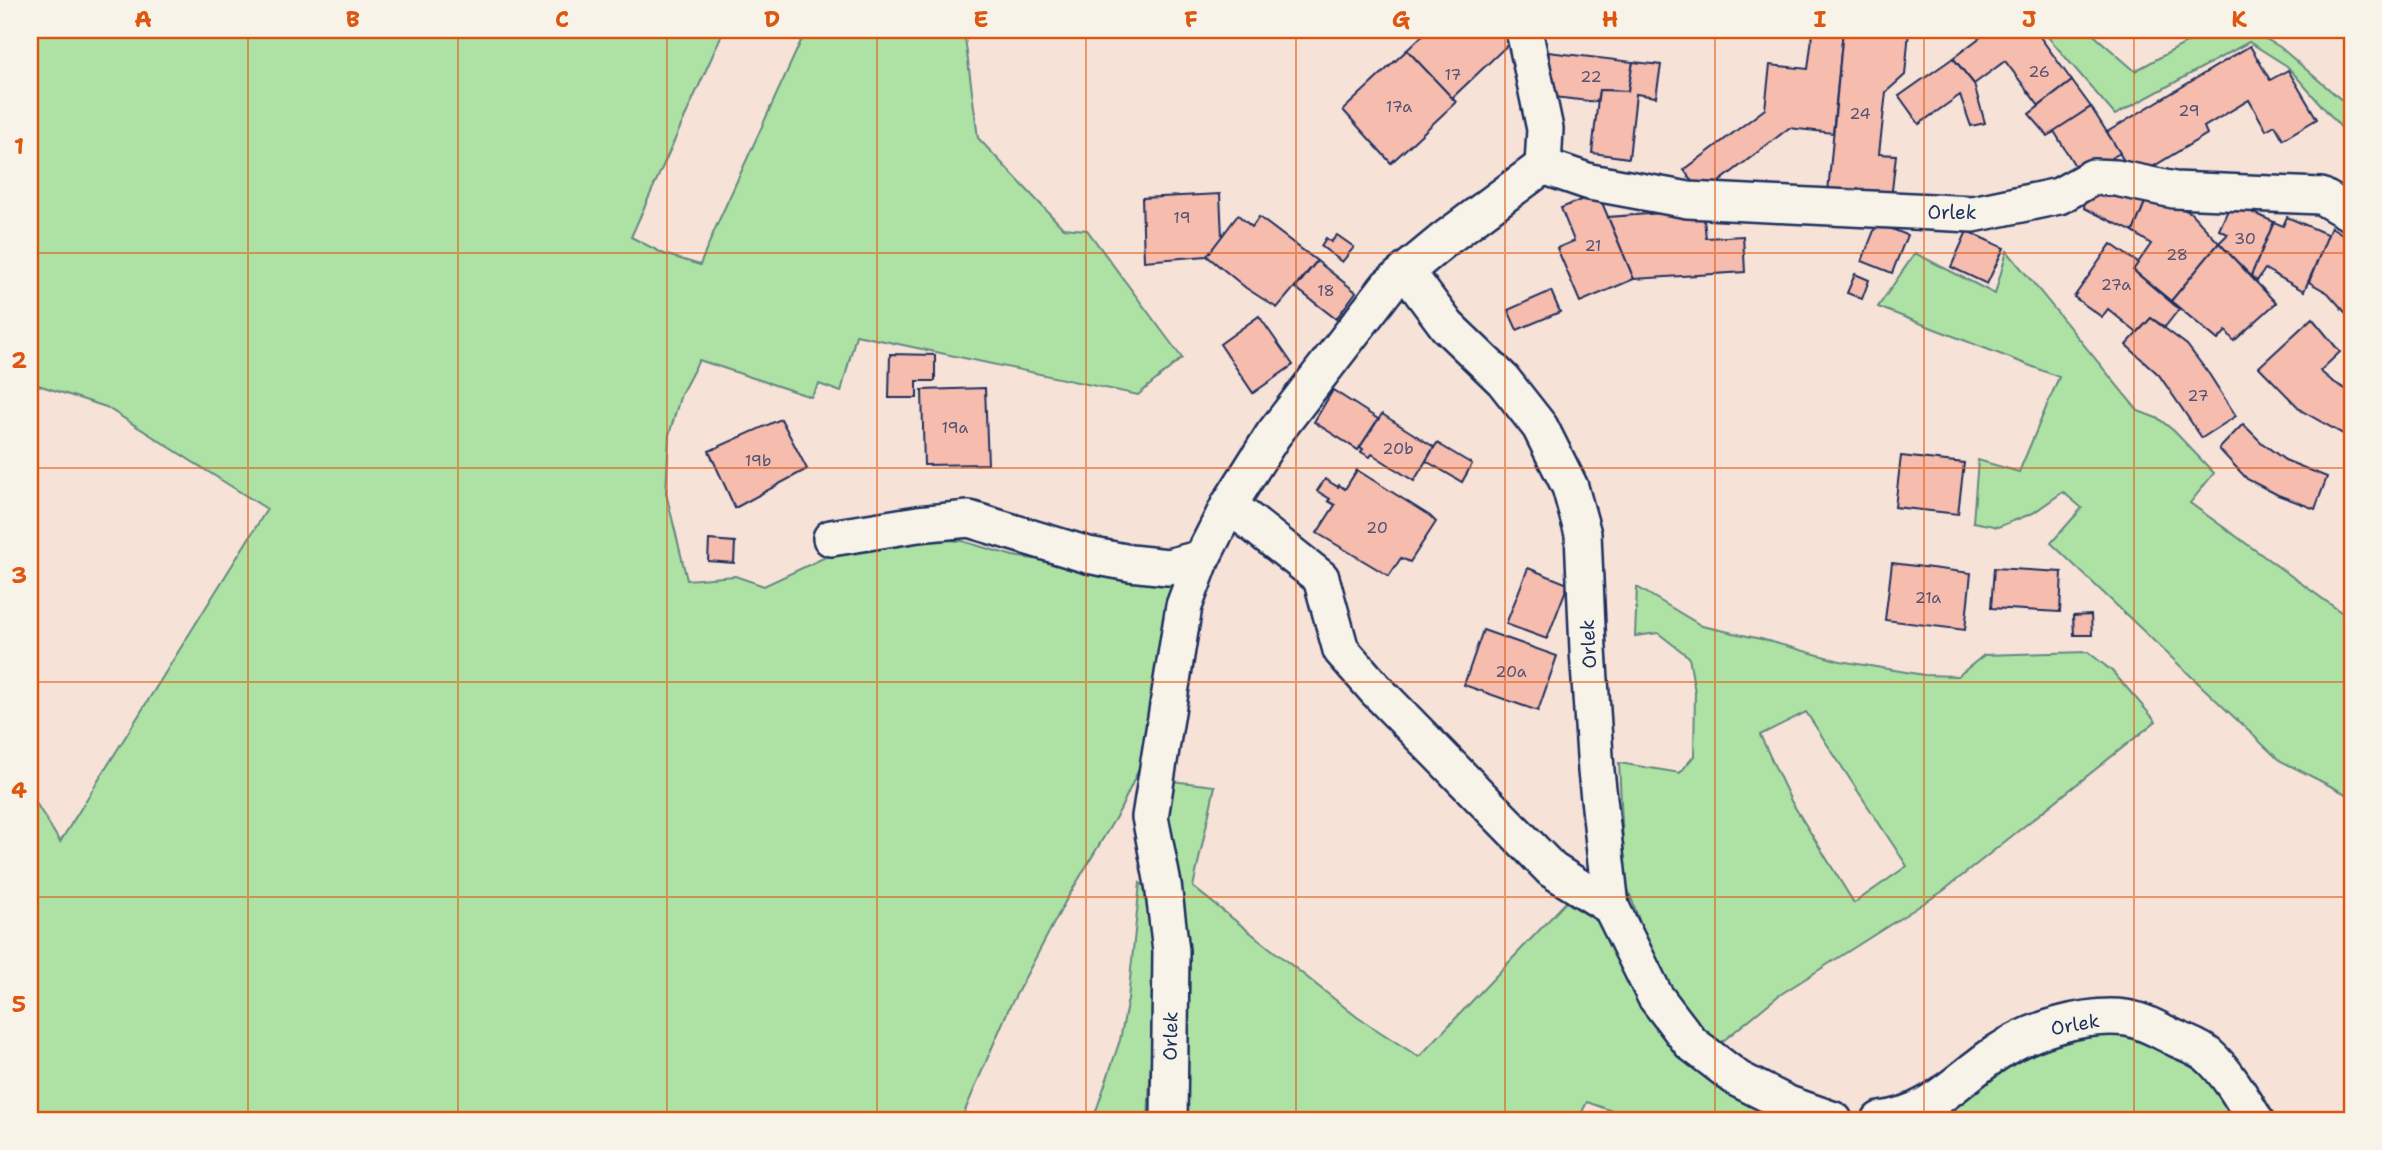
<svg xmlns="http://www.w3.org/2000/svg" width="2382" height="1150" font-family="'Shantell Sans',sans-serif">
	<rect width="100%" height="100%" fill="#f7e2d7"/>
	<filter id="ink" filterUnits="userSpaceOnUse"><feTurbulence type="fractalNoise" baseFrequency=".0143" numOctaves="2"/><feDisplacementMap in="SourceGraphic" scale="14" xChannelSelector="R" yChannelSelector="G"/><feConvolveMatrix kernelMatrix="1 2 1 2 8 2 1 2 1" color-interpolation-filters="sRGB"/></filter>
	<g filter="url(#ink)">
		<!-- green -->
		<g fill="#aee2a4" stroke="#648881" stroke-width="2" fill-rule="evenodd">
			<polygon points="30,30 724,30 631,237 664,254 700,265 715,229 806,30 964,30 978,138 1063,228 1087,230 1182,358 1138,395 856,335 841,392 819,384 811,397 699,360 681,394 669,435 666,493 687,580 735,576 764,586 847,547 900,537 962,541 1013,556 1172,579 1151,743 1120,810 1065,902 1009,1008 961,1120 30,1120 30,793 60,842 267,509 106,407 35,384 30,393"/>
			<polygon points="2042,30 2088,30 2135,71 2210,30 2250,30 2280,47 2352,109 2352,140 2287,66 2249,42 2115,115"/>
			<polygon points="2007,251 2138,411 2159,419 2174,431 2214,473 2190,503 2352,620 2352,797 2279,760 2051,543 2082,508 2063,492 2033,513 1998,527 1973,522 1978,460 2019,472 2059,377 1878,307 1915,253 1995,294"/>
			<path d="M 1637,587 L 1702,626 L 1761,639 L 1840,661 L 1924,675 L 1958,676 L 1984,655 L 2088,652 L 2112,671 L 2156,721 L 1943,891 L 1778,996 L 1717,1046 L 1678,1005 L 1651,953 L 1625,881 L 1619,763 L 1680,773 L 1694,756 L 1695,692 L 1689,657 L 1658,633 L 1635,636 ZM 1806,712 L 1907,866 L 1854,903 L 1791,801 L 1760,735 Z"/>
			<polygon points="1163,780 1215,786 1193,887 1357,1017 1419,1057 1566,902 1599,922 1643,1007 1796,1120 1637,1120 1587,1102 1578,1120 1184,1120"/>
			<polygon points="1140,883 1155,896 1155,979 1148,1120 1093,1120 1120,1040 1128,999"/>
			<polygon points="2109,1030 2154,1043 2211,1080 2238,1120 1923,1120 2043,1042"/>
		</g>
		<!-- building -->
		<g fill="#f6bcae" stroke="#1b2f5e" stroke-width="2">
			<polygon points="1428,30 1514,30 1518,35 1452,98 1407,50"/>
			<polygon points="1813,30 1843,30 1833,133 1789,128 1702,195 1684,170 1765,109 1770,65 1808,69"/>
			<polygon points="1843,30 1909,31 1905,75 1886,92 1879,154 1896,155 1891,199 1828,192"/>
			<polygon points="1990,30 2035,30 2072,81 2039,106 2005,61 1974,84 1953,58"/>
			<polygon points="2250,46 2270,80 2288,70 2317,119 2283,139 2275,125 2266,130 2249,100 2204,127 2207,134 2134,178 2107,132"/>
			<polygon points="1407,50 1456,102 1391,163 1343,110"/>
			<polygon points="1548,52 1633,62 1628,91 1599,90 1597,102 1554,97"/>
			<polygon points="1953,58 1974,84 1985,123 1971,126 1960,95 1919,124 1899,96"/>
			<polygon points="1633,62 1661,65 1656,97 1636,94 1629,158 1592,153 1599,90 1628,91"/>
			<polygon points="2072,81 2091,107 2048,136 2029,114"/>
			<polygon points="2091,107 2120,153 2081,176 2054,131"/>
			<polygon points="2086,190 2148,195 2133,232 2084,208"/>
			<polygon points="1598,193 1634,279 1580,302 1557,248 1574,241 1561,208"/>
			<polygon points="1220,194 1222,237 1207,256 1144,261 1142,198"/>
			<polygon points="2148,195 2190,212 2219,243 2171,301 2133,270 2151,244 2133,232"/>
			<polygon points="2231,203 2274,222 2251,276 2219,243 2228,234 2219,230"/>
			<polygon points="1703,210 1706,238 1743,236 1745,272 1634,279 1608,217"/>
			<polygon points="1238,215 1252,227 1259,217 1317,261 1277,308 1246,288 1207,256"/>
			<polygon points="2287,217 2329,235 2304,291 2265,269 2257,281 2251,276 2274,222 2283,226"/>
			<polygon points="1877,223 1907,235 1892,273 1862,261"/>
			<polygon points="2331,227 2352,240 2352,320 2328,293 2309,282"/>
			<polygon points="1967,231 2004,248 1987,284 1951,267"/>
			<polygon points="1337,235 1354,247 1342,262 1321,246 1326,238 1331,242"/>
			<polygon points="2219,243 2276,303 2234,341 2226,331 2218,340 2171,301"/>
			<polygon points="2111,244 2138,263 2133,270 2179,309 2165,327 2151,318 2137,333 2108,309 2102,317 2074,297"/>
			<polygon points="1317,261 1356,292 1336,319 1296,288"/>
			<polygon points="1855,274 1869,280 1862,299 1847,293"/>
			<polygon points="1551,291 1560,312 1517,330 1508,310"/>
			<polygon points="1259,316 1293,365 1253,393 1220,344"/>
			<polygon points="2151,318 2187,345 2209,374 2236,416 2202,438 2159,375 2126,345"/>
			<polygon points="2312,318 2340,352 2320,371 2332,381 2352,393 2352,421 2345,435 2302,411 2259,367"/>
			<polygon points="890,354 935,355 935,381 917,381 917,398 889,398"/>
			<polygon points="985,388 988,464 924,465 922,390"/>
			<polygon points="1333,390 1378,419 1358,450 1314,422"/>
			<polygon points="1382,414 1434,447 1414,481 1372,454 1370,457 1361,452 1363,449 1360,447"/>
			<polygon points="781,419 807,469 735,508 709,451"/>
			<polygon points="2243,424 2262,443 2285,460 2327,477 2315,509 2278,495 2247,479 2219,449"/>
			<polygon points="1437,443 1472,464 1462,482 1426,461"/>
			<polygon points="1901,456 1964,463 1958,514 1895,507"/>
			<polygon points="1357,470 1430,516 1436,522 1410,562 1401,558 1389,576 1317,533 1335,505 1328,501 1330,499 1317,491 1325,479 1338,487 1339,485 1345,489"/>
			<polygon points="709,540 735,542 734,563 708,561"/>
			<polygon points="1892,563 1971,573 1965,630 1885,620"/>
			<polygon points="1528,568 1568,584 1547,639 1506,624"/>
			<polygon points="1994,568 2062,572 2060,612 1991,608"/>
			<polygon points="2091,615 2092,635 2074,635 2073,616"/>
			<polygon points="1483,630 1557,656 1538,711 1464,685"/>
		</g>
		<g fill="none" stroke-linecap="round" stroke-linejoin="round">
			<!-- minor casing -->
			<g stroke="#1b2f5e" stroke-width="40">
				<g id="minor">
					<polyline points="1524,30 1545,129 1543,166"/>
					<polyline points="1543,166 1590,182 1688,200 1973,214 2059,196 2093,177 2116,178 2174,190 2321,196 2352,214"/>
					<polyline points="1406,271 1447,326 1503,380 1540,427 1570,487 1583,534 1588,650 1596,771 1611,907"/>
					<polyline points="1229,505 1321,578 1341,650 1376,690 1552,870 1611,907 1655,996 1691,1043 1738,1079 1788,1104 1834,1120"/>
					<polyline points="831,538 918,524 969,519 1088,555 1130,563 1168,567 1202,558"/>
					<polyline points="1169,1120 1171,951 1163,884 1150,817 1184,606 1202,558 1229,505 1273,435 1388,286 1445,239 1543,166"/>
					<path d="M 1880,1120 C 1932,1114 1957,1079 1998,1052 C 2031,1030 2086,1013 2126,1018 C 2142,1020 2160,1031 2175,1038 C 2185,1043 2200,1048 2208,1055 C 2228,1073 2242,1098 2255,1120"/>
				</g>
			</g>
			<!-- minor -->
			<use href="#minor" stroke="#f7f3e8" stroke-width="35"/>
		</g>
	</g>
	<!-- grid -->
	<path fill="none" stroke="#de5710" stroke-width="2" stroke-opacity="0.55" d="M 248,30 L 248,1120M 458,30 L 458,1120M 667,30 L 667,1120M 877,30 L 877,1120M 1086,30 L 1086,1120M 1296,30 L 1296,1120M 1505,30 L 1505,1120M 1715,30 L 1715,1120M 1924,30 L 1924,1120M 2134,30 L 2134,1120M 30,253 L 2352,253M 30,468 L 2352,468M 30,682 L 2352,682M 30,897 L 2352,897"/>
	<g text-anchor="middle" stroke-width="5" stroke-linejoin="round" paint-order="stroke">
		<!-- number labels -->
		<g font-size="16" fill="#525272">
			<text x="2039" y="77">26</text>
			<text x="1453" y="80">17</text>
			<text x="1591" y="82">22</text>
			<text x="1399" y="112">17a</text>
			<text x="2189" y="116">29</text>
			<text x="1860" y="119">24</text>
			<text x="1182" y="223">19</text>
			<text x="2245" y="244">30</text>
			<text x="1593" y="251">21</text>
			<text x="2177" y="260">28</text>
			<text x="2116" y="290">27a</text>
			<text x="1326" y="296">18</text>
			<text x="2198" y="401">27</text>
			<text x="955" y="433">19a</text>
			<text x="1398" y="454">20b</text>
			<text x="758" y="466">19b</text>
			<text x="1377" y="533">20</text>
			<text x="1928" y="603">21a</text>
			<text x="1511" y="677">20a</text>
		</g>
		<!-- street labels -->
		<g font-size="19" fill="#1b2f5e" stroke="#f7f3e8">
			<text x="1952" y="219">Orlek</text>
			<text transform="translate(1588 644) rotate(-93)" y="7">Orlek</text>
			<text transform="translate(2075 1024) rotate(-10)" y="7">Orlek</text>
			<text transform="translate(1170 1036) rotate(-89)" y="7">Orlek</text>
		</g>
	</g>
	<!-- margin -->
	<rect width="2382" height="1150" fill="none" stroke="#f7f3e8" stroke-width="77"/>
	<rect x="38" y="38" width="2306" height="1074" fill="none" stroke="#de5710" stroke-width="2.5"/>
	<g font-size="23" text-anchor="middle" font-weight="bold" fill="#de5710">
		<text x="143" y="27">A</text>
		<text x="353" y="27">B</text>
		<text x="562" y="27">C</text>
		<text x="772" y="27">D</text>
		<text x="981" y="27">E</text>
		<text x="1191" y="27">F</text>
		<text x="1401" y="27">G</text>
		<text x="1610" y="27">H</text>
		<text x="1820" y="27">I</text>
		<text x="2029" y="27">J</text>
		<text x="2239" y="27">K</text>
		<text x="19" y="154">1</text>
		<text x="19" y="368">2</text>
		<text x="19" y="583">3</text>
		<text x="19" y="798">4</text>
		<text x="19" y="1012">5</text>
	</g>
</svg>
